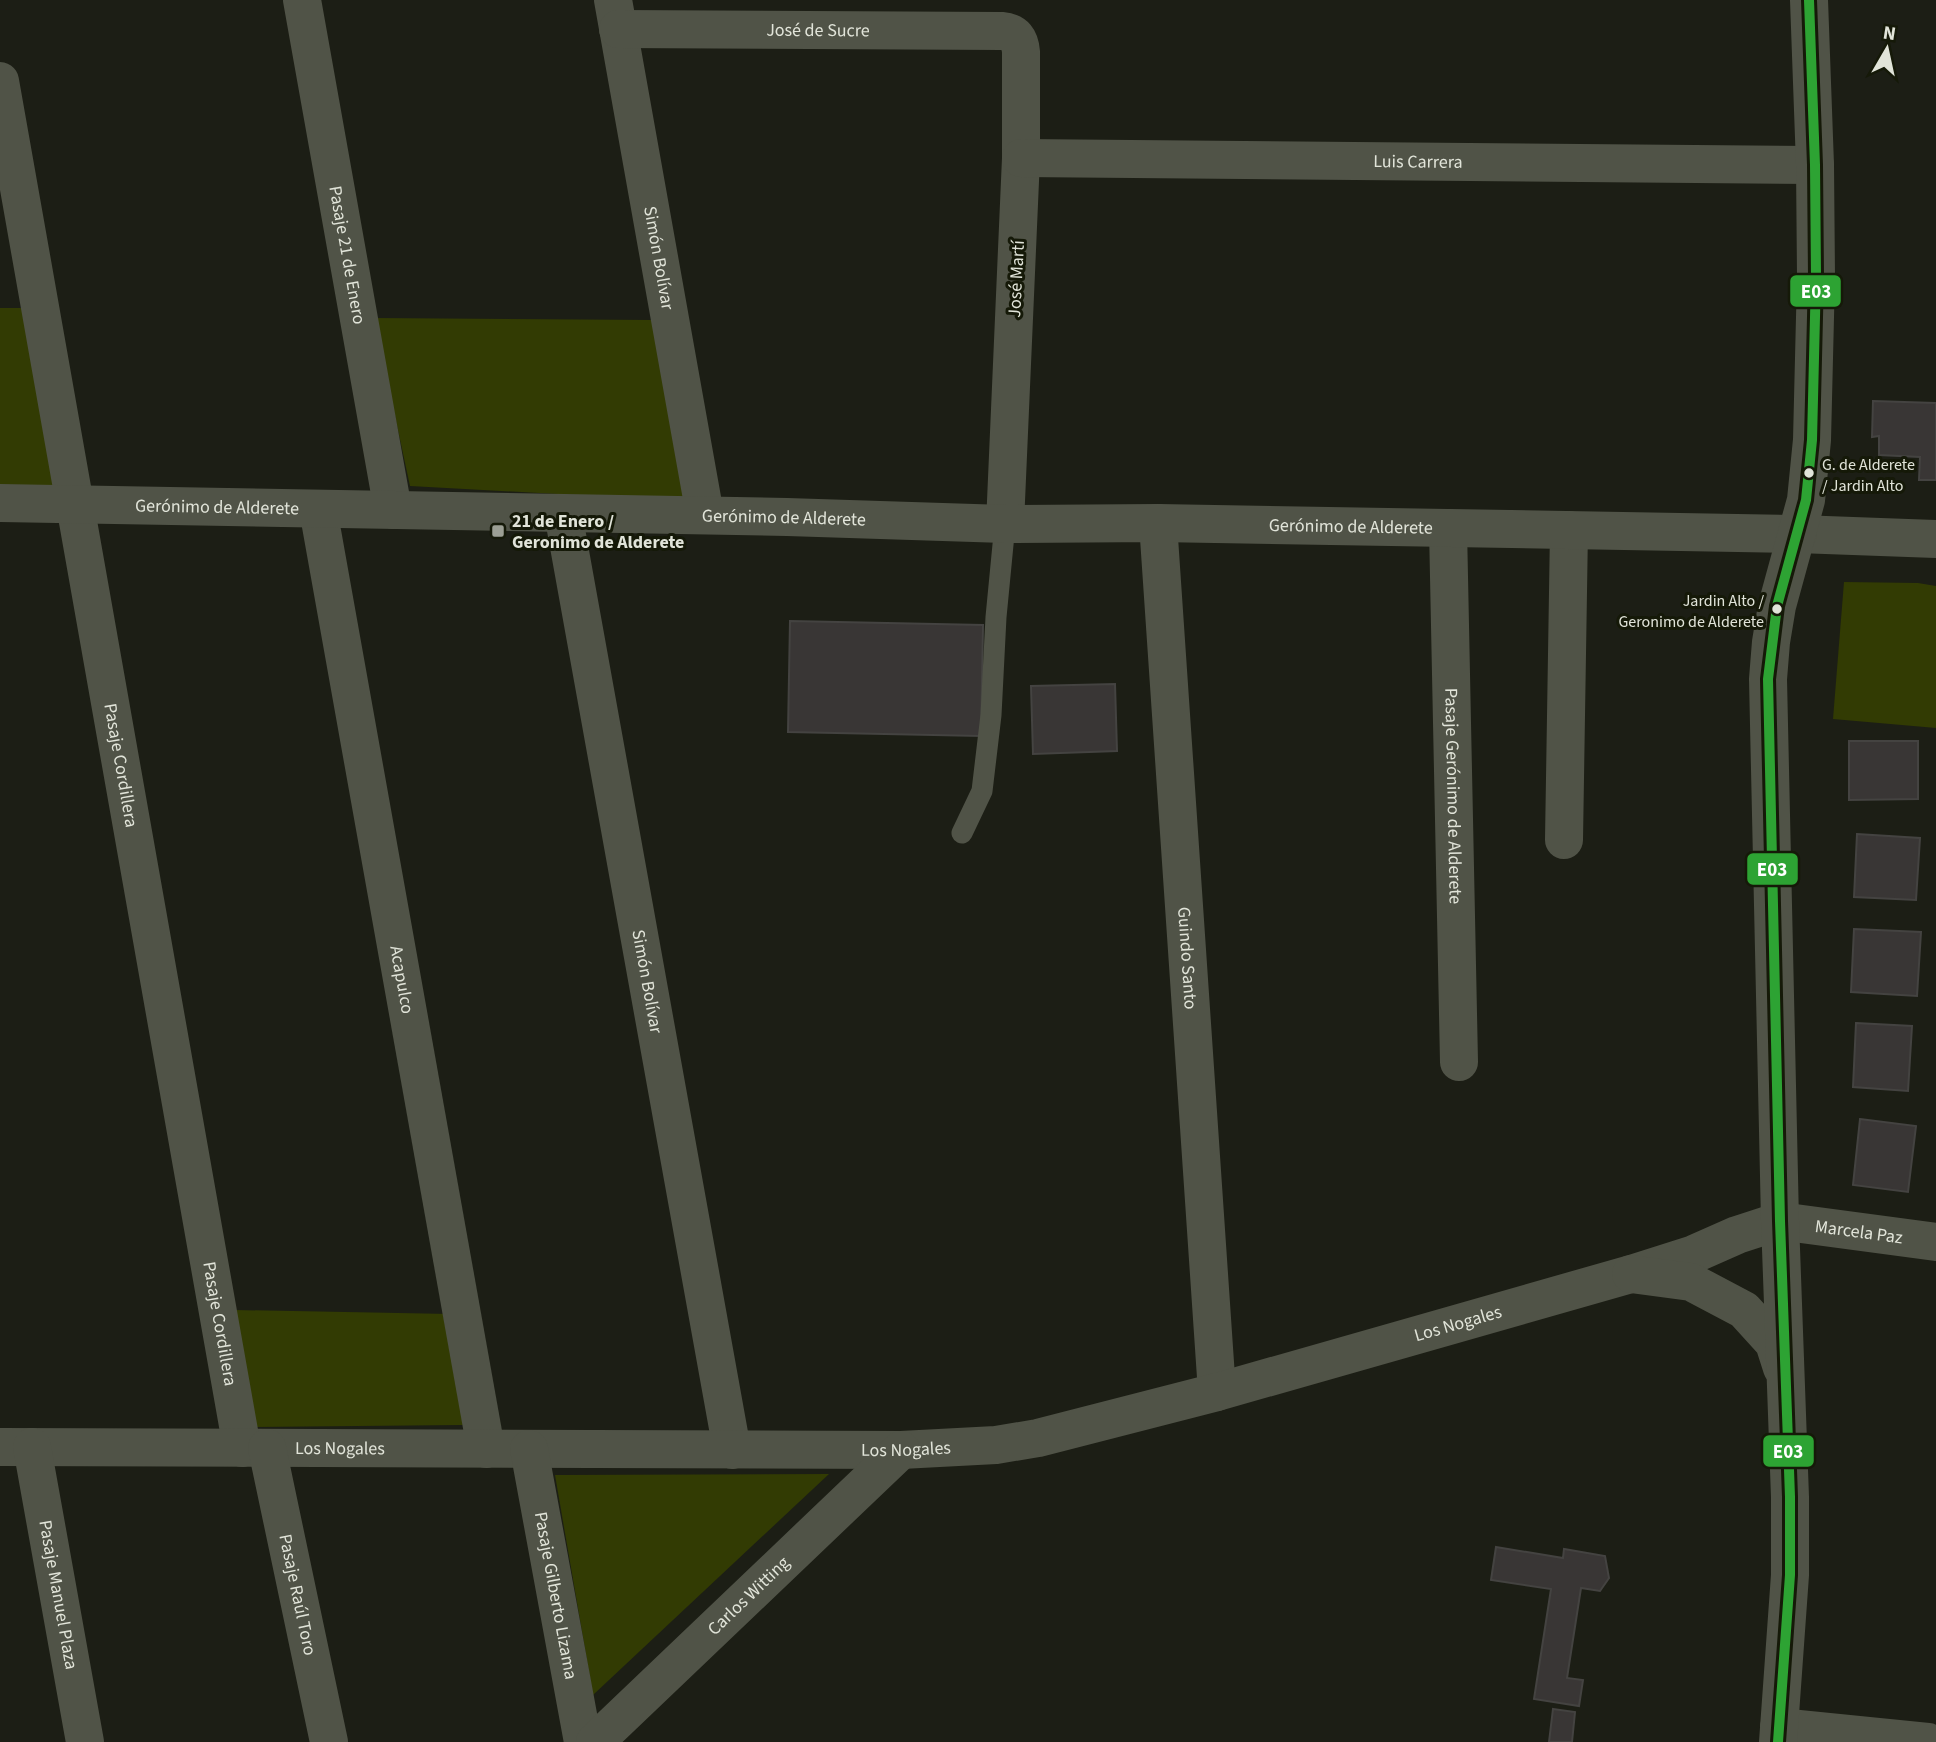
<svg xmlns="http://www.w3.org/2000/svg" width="1936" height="1742" font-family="'Source Sans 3',sans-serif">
	<rect width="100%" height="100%" fill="#1c1e15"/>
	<!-- green -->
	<g fill="#323b03">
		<polygon points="0,308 33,308 63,487 0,485"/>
		<polygon points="374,318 655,320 684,501 410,486"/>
		<polygon points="1844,582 1918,583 1936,586 1936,728 1833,719"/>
		<polygon points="235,1310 451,1314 463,1425 248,1427"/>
		<polygon points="829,1474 593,1695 555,1475"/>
	</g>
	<!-- building -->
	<g fill="#393635" stroke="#444341" stroke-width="2">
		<polygon points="1873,401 1936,403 1936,480 1919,480 1920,457 1879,455 1879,436 1872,437"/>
		<polygon points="790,621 983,625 981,736 788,732"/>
		<polygon points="1115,684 1117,751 1033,754 1031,686"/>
		<polygon points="1849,741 1918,741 1918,799 1849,800"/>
		<polygon points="1857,834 1920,838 1916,900 1854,897"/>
		<polygon points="1854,929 1921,932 1917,996 1851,992"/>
		<polygon points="1856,1023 1912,1026 1908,1091 1853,1087"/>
		<polygon points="1860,1119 1916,1126 1908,1192 1853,1185"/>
		<polygon points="1496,1547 1563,1558 1564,1549 1605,1556 1609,1578 1600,1591 1581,1588 1567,1678 1583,1680 1579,1706 1534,1699 1551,1589 1491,1580"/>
		<polygon points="1553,1709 1575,1712 1572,1742 1549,1742"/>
	</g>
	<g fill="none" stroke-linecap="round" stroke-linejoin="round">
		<!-- service -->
		<polyline stroke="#505347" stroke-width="21" points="962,833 982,791 991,715 996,617 1005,524"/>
		<!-- minor -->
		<g stroke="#505347" stroke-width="38">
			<path id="s1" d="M 302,0 L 393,510"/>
			<path id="s2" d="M 613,0 L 705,515"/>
			<path id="s3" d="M 618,29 L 1002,31 C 1015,32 1020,39 1021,52 L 1021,158 L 1005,524"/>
			<path id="s4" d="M 0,81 L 242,1448"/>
			<path id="s5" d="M 1021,158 L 1815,165"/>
			<path id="s6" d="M 318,509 L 486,1449"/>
			<path id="s7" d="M 563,513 L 732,1450"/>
			<path id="s8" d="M 1158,523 L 1217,1392"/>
			<path id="s9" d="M 1448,528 L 1459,1062"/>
			<polyline points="1798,534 1936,539"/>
			<polyline points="1564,840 1569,530"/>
			<path id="s10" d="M 0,1447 L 901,1450 L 996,1445 L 1038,1438 L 1217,1392 L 1631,1274 L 1694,1254 L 1737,1235 L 1780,1221 L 1936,1242"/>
			<path id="s11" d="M 32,1447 L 85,1742"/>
			<path id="s12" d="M 267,1448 L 329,1742"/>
			<path id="s13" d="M 529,1449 L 583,1742"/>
			<polyline points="1779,1727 1928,1742"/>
			<path id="s14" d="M 595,1742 L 901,1450"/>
		</g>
		<!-- tertiary -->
		<g stroke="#505347" stroke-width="38">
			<path id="s15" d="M 0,503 L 787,517 L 1005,524 L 1158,523 L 1798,534"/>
			<polyline points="1631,1274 1691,1282 1744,1310 1774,1343 1782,1368"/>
			<polyline points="1778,1742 1790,1575 1790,1497 1780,1221 1768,679 1771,642 1777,606 1806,500 1812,440 1816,276 1815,165 1809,0"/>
		</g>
		<!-- bus-1 casing -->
		<g stroke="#151908" stroke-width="16">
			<polyline id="bus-1" points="1778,1742 1790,1575 1790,1497 1780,1221 1768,679 1777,606 1806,500 1812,440 1816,276 1815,165 1809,0"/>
		</g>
		<!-- bus-1 -->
		<use href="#bus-1" stroke="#2da333" stroke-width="10"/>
	</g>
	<!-- markers -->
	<g fill="#e1e4d9" stroke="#151908" stroke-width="2.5">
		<circle cx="1809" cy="473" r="6"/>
		<circle cx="1777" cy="609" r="6"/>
	</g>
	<rect fill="#9c9f94" stroke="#151908" stroke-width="2.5" x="491" y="524" width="14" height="14" rx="3.5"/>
	<g text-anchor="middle" stroke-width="6" stroke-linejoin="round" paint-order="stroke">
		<!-- bus labels -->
		<g font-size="16" fill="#e1e4d9" stroke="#151908" text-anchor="start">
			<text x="1822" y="470">G. de Alderete<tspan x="1822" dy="21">/ Jardin Alto</tspan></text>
			<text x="1764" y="606" text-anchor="end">Jardin Alto /<tspan x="1764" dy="21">Geronimo de Alderete</tspan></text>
		</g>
		<!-- street labels -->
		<g font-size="18" fill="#e1e4d9" stroke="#151908">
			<text dy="6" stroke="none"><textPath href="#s3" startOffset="200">José de Sucre</textPath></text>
			<text dy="6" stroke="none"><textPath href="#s5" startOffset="397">Luis Carrera</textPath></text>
			<text dy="6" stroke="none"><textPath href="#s1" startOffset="259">Pasaje 21 de Enero</textPath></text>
			<text dy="6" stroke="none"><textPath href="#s2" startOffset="262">Simón Bolívar</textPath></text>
			<text transform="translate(1016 279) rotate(-87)" y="6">José Martí</text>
			<text dy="6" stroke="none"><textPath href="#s15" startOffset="217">Gerónimo de Alderete</textPath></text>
			<text dy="6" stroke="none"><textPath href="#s15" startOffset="784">Gerónimo de Alderete</textPath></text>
			<text dy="6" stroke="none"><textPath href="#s15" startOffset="1351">Gerónimo de Alderete</textPath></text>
			<text dy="6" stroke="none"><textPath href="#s4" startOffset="695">Pasaje Cordillera</textPath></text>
			<text dy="6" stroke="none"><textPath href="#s9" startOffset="268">Pasaje Gerónimo de Alderete</textPath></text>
			<text dy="6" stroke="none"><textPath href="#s8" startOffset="436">Guindo Santo</textPath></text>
			<text dy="6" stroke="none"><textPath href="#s6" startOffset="478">Acapulco</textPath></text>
			<text dy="6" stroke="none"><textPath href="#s7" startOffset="476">Simón Bolívar</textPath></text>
			<text dy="6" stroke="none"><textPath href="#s10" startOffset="1892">Marcela Paz</textPath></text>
			<text dy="6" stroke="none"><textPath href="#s4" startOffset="1262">Pasaje Cordillera</textPath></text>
			<text dy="6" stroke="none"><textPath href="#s10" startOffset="1474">Los Nogales</textPath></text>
			<text dy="6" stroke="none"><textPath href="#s10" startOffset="340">Los Nogales</textPath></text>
			<text dy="6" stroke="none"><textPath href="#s10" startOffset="906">Los Nogales</textPath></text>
			<text dy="6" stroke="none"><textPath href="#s11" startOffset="150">Pasaje Manuel Plaza</textPath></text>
			<text dy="6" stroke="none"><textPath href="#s12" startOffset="150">Pasaje Raúl Toro</textPath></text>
			<text dy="6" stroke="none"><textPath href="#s13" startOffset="149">Pasaje Gilberto Lizama</textPath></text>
			<text dy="6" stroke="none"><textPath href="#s14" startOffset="212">Carlos Witting</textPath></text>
		</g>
		<!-- poi labels -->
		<g font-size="18" font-weight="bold" fill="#e1e4d9" stroke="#151908" text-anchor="start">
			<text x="512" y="527">21 de Enero /<tspan x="512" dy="21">Geronimo de Alderete</tspan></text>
		</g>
	</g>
	<g stroke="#151908" stroke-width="2.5">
		<rect x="1789" y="274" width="53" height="34" rx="7" fill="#2da333"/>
		<rect x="1746" y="852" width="53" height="34" rx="7" fill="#2da333"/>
		<rect x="1762" y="1434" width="53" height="34" rx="7" fill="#2da333"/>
	</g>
	<g font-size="19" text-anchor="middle" font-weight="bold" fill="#fff">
		<text x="1816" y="298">E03</text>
		<text x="1772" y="876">E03</text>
		<text x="1788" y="1458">E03</text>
	</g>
	<!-- north arrow -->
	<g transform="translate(1887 49) rotate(9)" stroke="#151908" stroke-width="5" paint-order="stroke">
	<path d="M0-5L12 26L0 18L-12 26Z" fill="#e1e4d9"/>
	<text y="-10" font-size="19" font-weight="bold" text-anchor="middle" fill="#e1e4d9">N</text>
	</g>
</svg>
